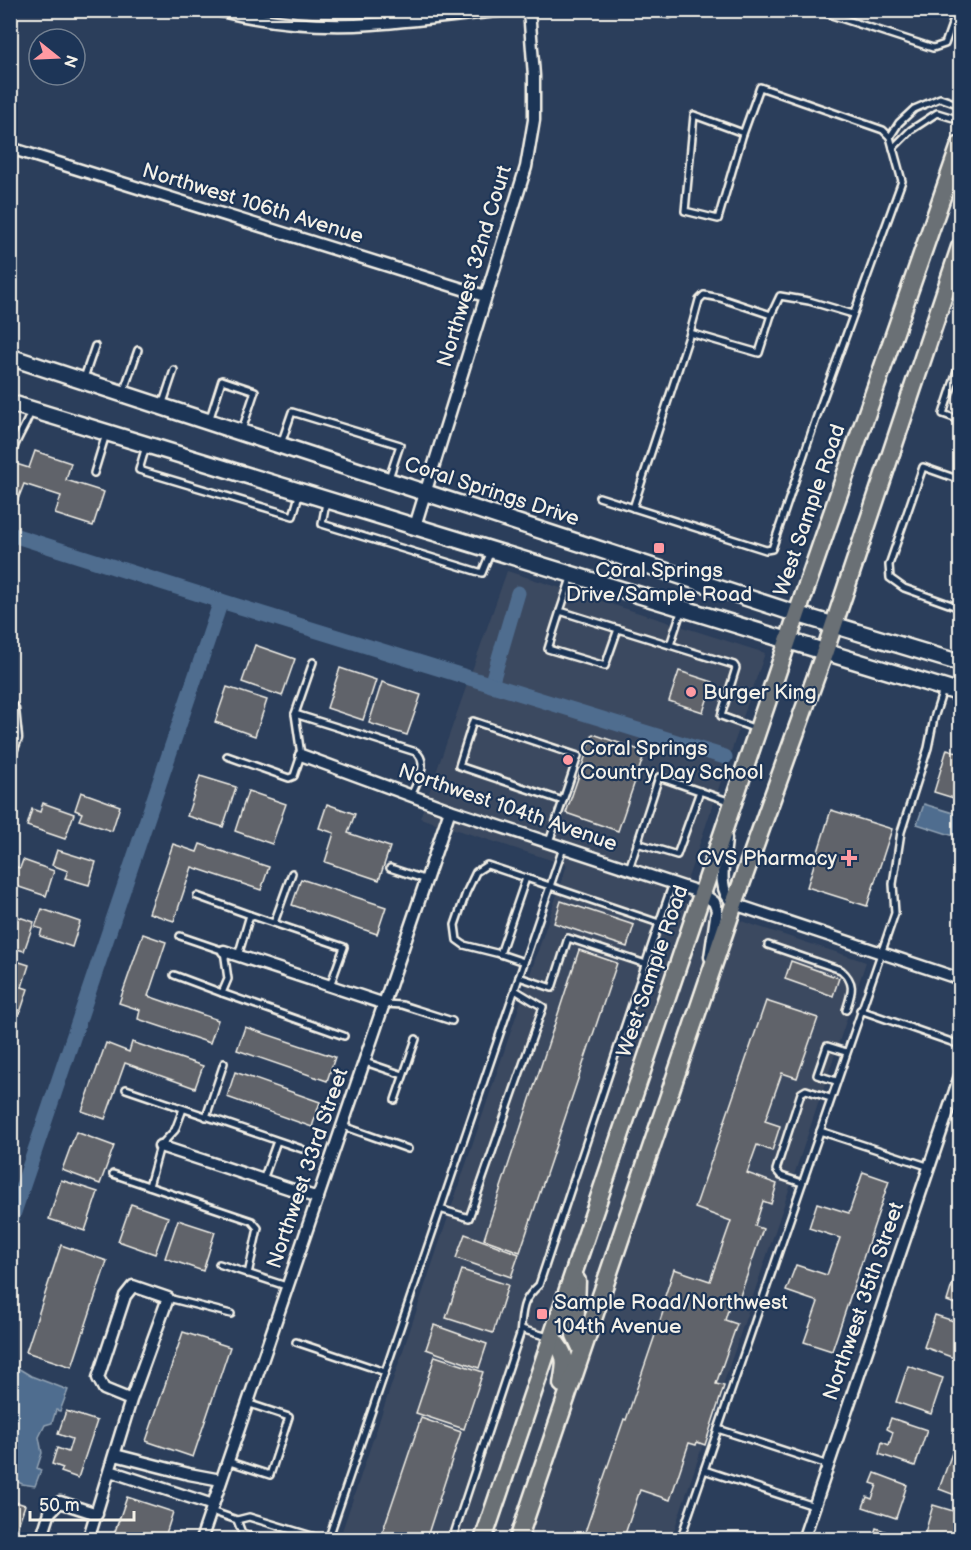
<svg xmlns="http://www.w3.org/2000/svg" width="971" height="1550" font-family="'Balsamiq Sans',sans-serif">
	<rect width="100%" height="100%" fill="#2b3e5b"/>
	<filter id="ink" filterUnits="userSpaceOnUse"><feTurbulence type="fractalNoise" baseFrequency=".0167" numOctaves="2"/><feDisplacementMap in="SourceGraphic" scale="12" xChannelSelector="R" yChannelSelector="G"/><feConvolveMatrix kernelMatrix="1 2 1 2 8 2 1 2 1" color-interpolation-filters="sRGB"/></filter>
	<g filter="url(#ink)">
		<!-- built -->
		<polygon fill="#3b4960" points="507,571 765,653 680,901 866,962 671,1539 339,1540 567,865 420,818"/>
		<!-- water -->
		<g fill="#4f6d8f" stroke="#91a2b3" stroke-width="1.5">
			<polygon points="924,804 960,815 960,838 917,824"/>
			<polygon points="11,1364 31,1376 68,1390 60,1411 56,1410 52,1423 45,1425 39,1437 42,1453 37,1468 41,1470 35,1486 22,1484 11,1478"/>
		</g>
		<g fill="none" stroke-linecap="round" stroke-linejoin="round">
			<!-- canal -->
			<g stroke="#4f6d8f" stroke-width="15">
				<polyline points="10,534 221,601"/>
				<polyline points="491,685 518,593"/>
				<polyline points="10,1224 221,601 725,757"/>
			</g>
		</g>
		<!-- building -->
		<g fill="#61646b" stroke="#f4f1e8" stroke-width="1.5">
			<polygon points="35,451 71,463 66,480 104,492 93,526 55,514 61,496 24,484 17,502 10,500 10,462 29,468"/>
			<polygon points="255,645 295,659 282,696 242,682"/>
			<polygon points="340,668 376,680 363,720 327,708"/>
			<polygon points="679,671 713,682 703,712 669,701"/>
			<polygon points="382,682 421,695 407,735 369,723"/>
			<polygon points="227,687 267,700 255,736 215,722"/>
			<polygon points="593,734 645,752 618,831 566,813"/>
			<polygon points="947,749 960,753 960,800 934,792"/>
			<polygon points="200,776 236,787 223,827 187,816"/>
			<polygon points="248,791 286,804 272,844 235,831"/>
			<polygon points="81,792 120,806 112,831 79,820 82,813 75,810"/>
			<polygon points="43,803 74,814 65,839 27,826 32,809 40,812"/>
			<polygon points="327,804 355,814 348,833 390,847 379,880 325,862 334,833 319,828"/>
			<polygon points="831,810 892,829 867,906 807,887"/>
			<polygon points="173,844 197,852 200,844 269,867 261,890 192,867 174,921 149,913"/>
			<polygon points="57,850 96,862 89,885 65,878 68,871 52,865"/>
			<polygon points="23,860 54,871 46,896 10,884 13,866 20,868"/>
			<polygon points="301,879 386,907 377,934 292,905"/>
			<polygon points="561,901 634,925 627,947 554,923"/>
			<polygon points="42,909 80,922 72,947 40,936 42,929 35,927"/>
			<polygon points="10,914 34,922 24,951 10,947"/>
			<polygon points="143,934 166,942 148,996 218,1020 210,1043 138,1019 140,1010 119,1003"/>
			<polygon points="579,950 617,963 520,1252 484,1239"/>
			<polygon points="10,959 29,965 22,987 28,989 20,1013 10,1010"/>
			<polygon points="791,961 839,978 833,996 785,979"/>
			<polygon points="766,1001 818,1018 797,1078 782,1073 765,1121 780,1126 772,1151 757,1145 747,1173 777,1184 771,1204 763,1201 755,1226 763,1229 740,1296 733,1294 725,1320 737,1324 716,1384 724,1386 705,1445 697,1442 696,1445 689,1443 670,1500 640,1490 623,1540 580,1540 580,1537 583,1538 624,1419 626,1420 666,1303 663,1302 674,1269 710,1281 731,1221 695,1208"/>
			<polygon points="245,1027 335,1057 327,1081 237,1050"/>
			<polygon points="132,1042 203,1066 195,1088 125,1063 105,1119 82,1111 106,1043 129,1052"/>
			<polygon points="235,1072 320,1102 312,1127 227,1097"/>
			<polygon points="76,1132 114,1146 100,1184 62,1170"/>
			<polygon points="863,1172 889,1181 832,1351 804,1342 818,1302 786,1291 796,1265 827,1275 840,1238 809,1228 817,1203 849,1213"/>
			<polygon points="61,1180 98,1192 85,1231 49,1219"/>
			<polygon points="131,1204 168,1217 155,1254 118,1241"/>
			<polygon points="178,1220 215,1232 203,1271 165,1258"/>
			<polygon points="465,1234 519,1254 511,1277 456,1258"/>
			<polygon points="61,1245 107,1261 72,1367 26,1352"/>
			<polygon points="960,1259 960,1306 947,1301"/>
			<polygon points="462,1270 508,1285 493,1333 446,1318"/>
			<polygon points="935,1315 960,1323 960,1340 954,1358 924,1347"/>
			<polygon points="434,1325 487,1344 479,1368 426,1349"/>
			<polygon points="183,1332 230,1347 193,1457 146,1441"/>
			<polygon points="435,1356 483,1372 464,1429 416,1413"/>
			<polygon points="908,1366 943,1378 931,1414 896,1402"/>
			<polygon points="66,1411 97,1421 78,1478 61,1472 63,1468 52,1464 57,1448 68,1452 72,1439 58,1434"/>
			<polygon points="421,1418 461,1432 426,1540 392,1540 381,1536"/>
			<polygon points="891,1418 927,1430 915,1466 879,1454 882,1442 889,1445 893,1432 887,1429"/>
			<polygon points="953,1450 960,1453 960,1497 939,1489"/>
			<polygon points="875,1473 907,1485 896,1518 863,1507 867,1497 872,1499 877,1485 871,1483"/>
			<polygon points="127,1497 173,1512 164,1540 112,1540"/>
			<polygon points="10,1500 25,1505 13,1540 10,1540"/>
			<polygon points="933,1505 960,1513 954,1540 923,1540"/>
			<polygon points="876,1528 901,1537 900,1540 872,1540"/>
		</g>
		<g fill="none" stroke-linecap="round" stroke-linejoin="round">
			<!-- lane casing -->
			<g stroke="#f4f1e8" stroke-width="10">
				<g id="lane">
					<polyline points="816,10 933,48 945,44 957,10"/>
					<polyline points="890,137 899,123 914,109 940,98 960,105"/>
					<polyline points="893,148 911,130 937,113 960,120"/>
					<polyline points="690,333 759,353 771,315"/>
					<polyline points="960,362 943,414 960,420"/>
					<polyline points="84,378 95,346"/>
					<polyline points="123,393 138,350"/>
					<polyline points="162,406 174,370"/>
					<polyline points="209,421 222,380 255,391 242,430"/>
					<polyline points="281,444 292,412 400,445 389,478"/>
					<polyline points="146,446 139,470 293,516 300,492"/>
					<path d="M 14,448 C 19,434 27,424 31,411"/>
					<polyline points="94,473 106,434"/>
					<polyline points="960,480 923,467 889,565 890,578 904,588 960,608"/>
					<polyline points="599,497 766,550 772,549 821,404 902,181 890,137 883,130 760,87 742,137 718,219 685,211 694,115 743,133"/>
					<polyline points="326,503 322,524 482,573 491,551"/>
					<polyline points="633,508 690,333 699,300 704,295 720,298 771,315 780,296 809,301 853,314"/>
					<polyline points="572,575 560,611 734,665 736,668 721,716 756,729"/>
					<polyline points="560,611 548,649 605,666 618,629"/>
					<polyline points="670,645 682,609"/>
					<path d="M 295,714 L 416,752 C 430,763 416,783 411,796"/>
					<polyline points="959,723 960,723"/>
					<polyline points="227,756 289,778 294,776 301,755 295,714 313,662"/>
					<polyline points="549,842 578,756 473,721 459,766 563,801"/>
					<polyline points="637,843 677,855 700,791"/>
					<polyline points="390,868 427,880"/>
					<polyline points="629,869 659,777 731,802"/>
					<polyline points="197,896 250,915"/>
					<polyline points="274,923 292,873"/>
					<polyline points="659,923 673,883"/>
					<path d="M 768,945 L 841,970 C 856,983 852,992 846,1010"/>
					<polyline points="500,954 464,945 457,940 455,925 466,893 476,872 487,865 526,878"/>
					<polyline points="238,956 250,915 344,947 330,986"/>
					<polyline points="174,975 222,993 228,979 224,951 180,936"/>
					<polyline points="519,977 552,988 568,938 646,964"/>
					<polyline points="222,993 344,1036"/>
					<polyline points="385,1004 402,1005 452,1021"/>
					<polyline points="860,1010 960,1045"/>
					<polyline points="365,1062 403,1075"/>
					<polyline points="836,1081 817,1075 827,1046 846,1052"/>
					<polyline points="126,1089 302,1149"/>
					<polyline points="395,1100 416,1039"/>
					<polyline points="206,1117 224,1063"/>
					<polyline points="343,1126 408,1149"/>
					<polyline points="820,1131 930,1167"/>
					<polyline points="113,1174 252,1221 258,1228 248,1274"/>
					<polyline points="263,1180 277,1141"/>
					<polyline points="802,1183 781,1176 776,1170 801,1093 806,1090 830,1098"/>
					<polyline points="149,1186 160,1146 175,1130 183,1109"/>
					<polyline points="440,1209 469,1218 543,1007 515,990"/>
					<polyline points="219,1264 286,1286"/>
					<polyline points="168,1298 231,1314"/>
					<polyline points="521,1329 548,1337"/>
					<polyline points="296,1342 385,1372"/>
					<polyline points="718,1429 828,1465"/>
					<polyline points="227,1461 270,1475 289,1417 247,1403"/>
					<polyline points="704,1470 814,1506"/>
					<polyline points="211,1511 237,1520 242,1533 260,1540"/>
					<polyline points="237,1520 249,1517 325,1540"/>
					<polyline points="958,1532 960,1533"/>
					<polyline points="681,1536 692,1540"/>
					<polyline points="328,1540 563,848"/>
					<path d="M 452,1540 L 520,1334 C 523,1311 520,1302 539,1285 L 659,923 L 526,878 L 500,954 L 524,962"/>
					<polyline points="680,1540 895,913 893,884 901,832 928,748 934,718 943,690"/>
				</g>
			</g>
			<!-- street casing -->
			<g stroke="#f4f1e8" stroke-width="15">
				<g id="street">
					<path d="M 216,10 C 266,22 320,28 372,24 C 416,21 461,15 505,10"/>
					<polyline points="661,10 669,12"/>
					<polyline points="10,148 485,296"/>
					<polyline points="415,526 526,167 534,120 534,76 529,10"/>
					<polyline points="10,706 13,709 16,738 10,754"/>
					<polyline points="301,755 450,810 702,893 714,902 717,910 710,957"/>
					<path d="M 726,838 C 725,859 715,889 734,904 L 960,979"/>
					<polyline points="224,951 385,1004"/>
					<polyline points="160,1146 318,1198"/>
					<polyline points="115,1455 189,1474 221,1480"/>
					<polyline points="110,1471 213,1505"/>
					<polyline points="41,1540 50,1512 60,1502 97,1514"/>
					<polyline points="88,1540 131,1400 168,1298 133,1286 125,1296 98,1378 104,1389 131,1400"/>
					<polyline points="201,1540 450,810"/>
					<polyline points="803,1540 960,1076"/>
				</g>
			</g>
			<!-- secondary casing -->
			<g stroke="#f4f1e8" stroke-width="20">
				<g id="secondary">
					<polyline points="10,357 797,614 960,663"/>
					<polyline points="10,403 960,693"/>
				</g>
			</g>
			<!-- primary casing -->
			<g stroke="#f4f1e8" stroke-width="21">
				<g id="primary">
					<polyline points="577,1281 575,1335 582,1350"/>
					<path d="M 552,1338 C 568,1356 566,1361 562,1384"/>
					<polyline points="483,1540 797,614 960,145"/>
					<polyline points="518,1540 734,904 825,651 960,247"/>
				</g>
			</g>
			<!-- lane -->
			<use href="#lane" stroke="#1d3557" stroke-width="5"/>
			<!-- street -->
			<use href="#street" stroke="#1d3557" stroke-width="10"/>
			<!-- secondary -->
			<use href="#secondary" stroke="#1d3557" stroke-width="15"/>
			<!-- primary -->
			<use href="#primary" stroke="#6a7074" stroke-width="16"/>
		</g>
	</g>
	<!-- markers -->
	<g fill="#ff9aa2" stroke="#1d3557" stroke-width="2">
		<rect x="653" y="542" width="12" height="12" rx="3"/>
		<circle cx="691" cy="692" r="6"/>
		<circle cx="568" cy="760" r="6"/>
		<path d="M846 849h6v6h6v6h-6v6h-6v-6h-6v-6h6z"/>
		<rect x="536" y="1308" width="12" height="12" rx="3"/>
	</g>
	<g text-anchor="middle" stroke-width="4.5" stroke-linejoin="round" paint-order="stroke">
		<!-- street labels -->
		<g font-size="21" fill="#f4f1e8" stroke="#1d3557">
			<text transform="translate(253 203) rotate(17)" y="7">Northwest 106th Avenue</text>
			<text transform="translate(474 266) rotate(-73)" y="7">Northwest 32nd Court</text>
			<text transform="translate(492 491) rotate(18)" y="7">Coral Springs Drive</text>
			<text transform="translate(809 510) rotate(-71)" y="7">West Sample Road</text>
			<text transform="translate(508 807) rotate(19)" y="7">Northwest 104th Avenue</text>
			<text transform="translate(652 971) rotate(-71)" y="7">West Sample Road</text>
			<text transform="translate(307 1168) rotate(-71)" y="7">Northwest 33rd Street</text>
			<text transform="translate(863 1301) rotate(-71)" y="7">Northwest 35th Street</text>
		</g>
		<!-- poi labels -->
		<g font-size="21" fill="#f4f1e8" stroke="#1d3557" text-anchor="start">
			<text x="659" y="577" text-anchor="middle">Coral Springs<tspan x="659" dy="24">Drive/Sample Road</tspan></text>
			<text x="703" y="699">Burger King</text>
			<text x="580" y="755">Coral Springs<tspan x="580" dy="24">Country Day School</tspan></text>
			<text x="837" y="865" text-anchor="end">CVS Pharmacy</text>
			<text x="554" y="1309">Sample Road/Northwest<tspan x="554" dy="24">104th Avenue</tspan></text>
		</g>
	</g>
	<!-- margin -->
	<rect width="971" height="1550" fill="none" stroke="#1d3557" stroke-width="36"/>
	<rect x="18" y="18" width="935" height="1514" fill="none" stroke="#f4f1e8" stroke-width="2" filter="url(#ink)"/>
	<!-- north arrow -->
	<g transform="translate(57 57) rotate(108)"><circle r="28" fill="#1d3557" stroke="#738091" stroke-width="1.5"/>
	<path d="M0-4.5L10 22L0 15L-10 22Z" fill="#ff9aa2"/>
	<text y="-9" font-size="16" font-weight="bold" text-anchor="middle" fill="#f4f1e8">N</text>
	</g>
	<!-- scale -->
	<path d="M30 1511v9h104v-9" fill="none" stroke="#f4f1e8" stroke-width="3"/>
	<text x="39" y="1511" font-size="18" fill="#f4f1e8" stroke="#1d3557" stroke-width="4.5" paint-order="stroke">50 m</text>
</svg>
